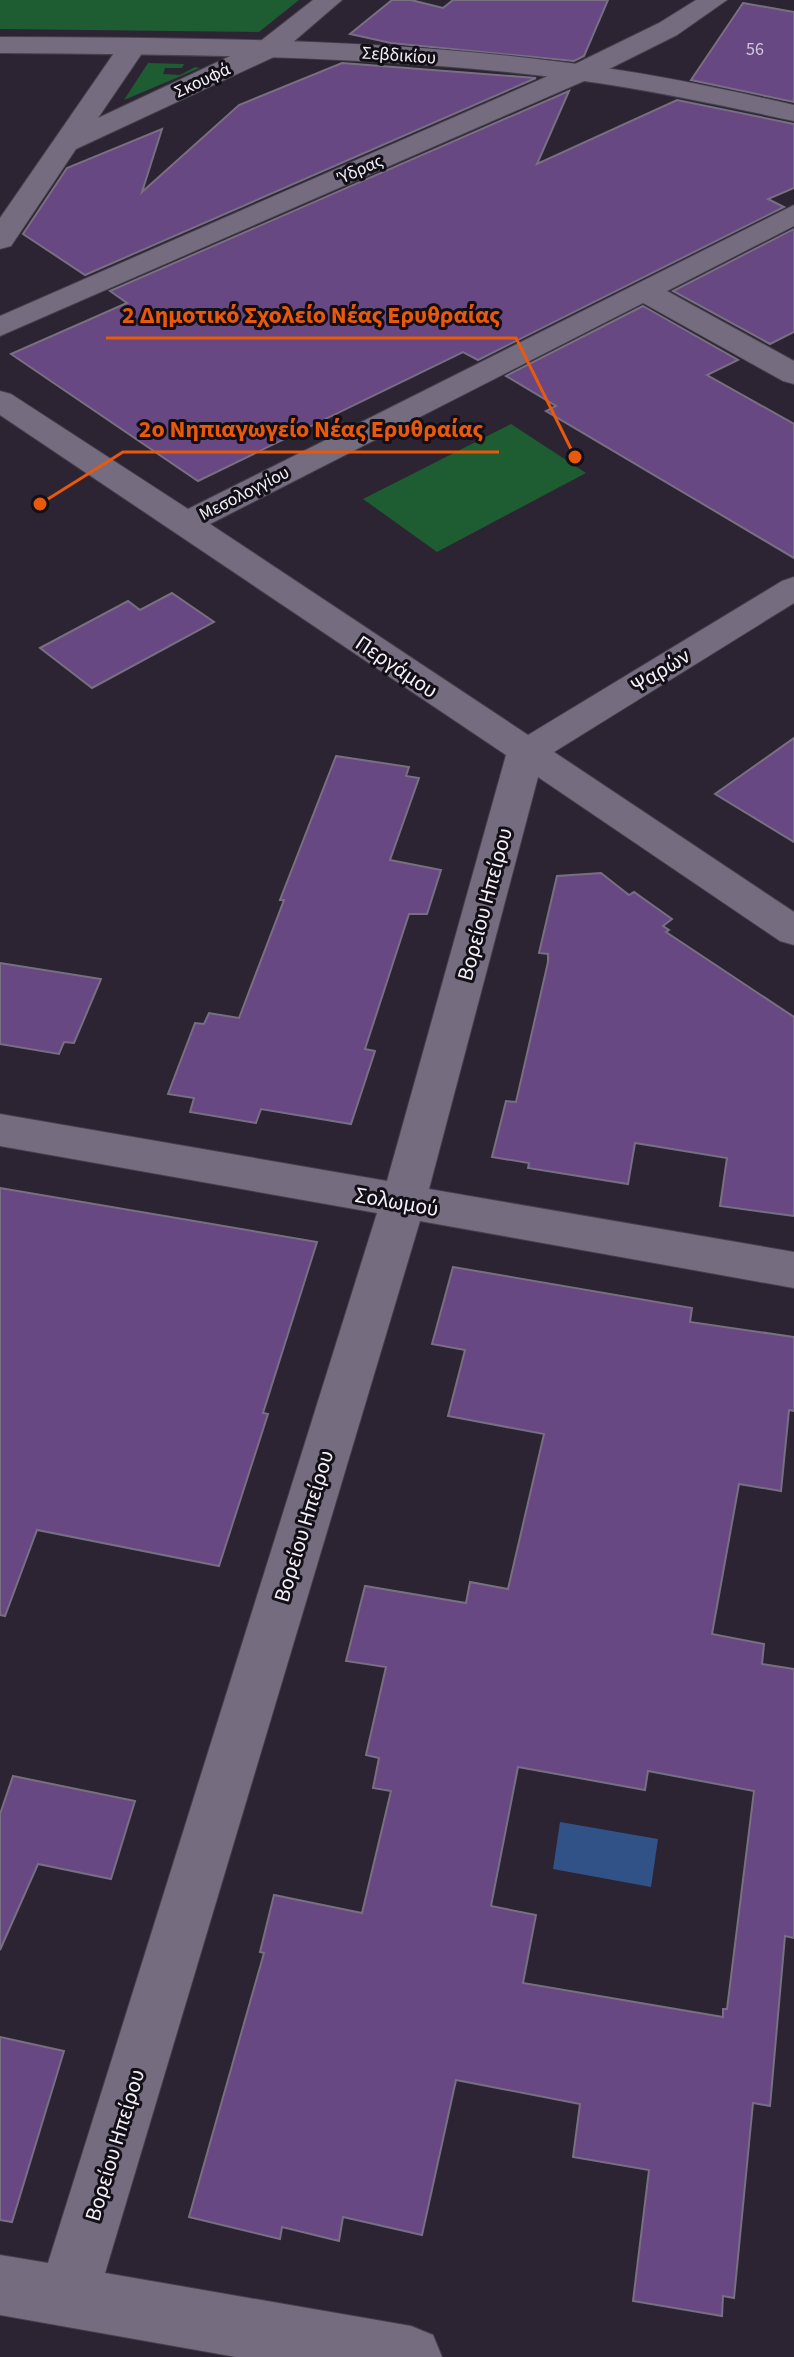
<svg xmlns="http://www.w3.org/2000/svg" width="794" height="2357" font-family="'Source Sans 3',sans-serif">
	<rect width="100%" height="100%" fill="#2c2433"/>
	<!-- green -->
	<g fill="#1e5c31">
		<polygon points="0,0 299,0 259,32 0,29"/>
		<polygon points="148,63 184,64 182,68 165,68 163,74 180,75 195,67 200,68 124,100"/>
		<polygon points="511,424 586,473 437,552 363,499"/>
	</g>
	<!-- water -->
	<polygon fill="#315287" points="560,1822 658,1839 651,1887 553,1869"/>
	<!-- building -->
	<g fill="#674882" stroke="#786f82" stroke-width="2" fill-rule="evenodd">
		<polygon points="392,0 411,0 443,8 453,0 608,0 584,56 574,61 391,43 350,34"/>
		<polygon points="743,3 794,12 794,102 691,80"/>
		<polygon points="342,63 536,78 85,275 23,234 67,168 162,129 142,192 239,105"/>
		<polygon points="569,91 537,164 677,100 794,124 794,188 768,199 784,207 478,360 463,352 198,481 11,354 127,303 110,291"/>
		<polygon points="794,229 794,332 770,344 673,291"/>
		<polygon points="643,306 738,360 707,375 794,424 794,558 546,411 556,406 506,376"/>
		<polygon points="172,593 214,622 92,688 40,648 128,601 140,610"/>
		<polygon points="794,738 794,842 715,794"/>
		<polygon points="336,756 409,767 406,776 419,778 390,860 441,870 427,914 409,914 365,1049 375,1051 351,1124 261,1109 256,1123 190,1112 194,1098 168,1094 195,1023 204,1024 209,1013 239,1018 284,900 280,900"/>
		<polygon points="601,873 629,895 634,892 672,919 663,926 669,930 666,932 794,1017 794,1216 720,1206 727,1158 635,1143 628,1184 528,1168 529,1163 492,1157 506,1101 516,1102 548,962 548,954 539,953 557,876"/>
		<polygon points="0,963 101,979 74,1043 64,1042 59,1054 0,1044"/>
		<polygon points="0,1188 317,1242 263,1413 268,1414 219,1566 37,1530 5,1616 0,1615"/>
		<path d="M 453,1267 L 692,1308 L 690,1322 L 794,1337 L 794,1411 L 789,1410 L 781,1491 L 739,1484 L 712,1634 L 764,1644 L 762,1664 L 794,1669 L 794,1938 L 785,1936 L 770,2106 L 753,2103 L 734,2298 L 723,2296 L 722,2316 L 633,2301 L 649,2170 L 573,2157 L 580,2104 L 456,2080 L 422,2235 L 343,2217 L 339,2241 L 282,2227 L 280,2239 L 189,2217 L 264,1953 L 260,1952 L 274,1895 L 362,1913 L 391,1791 L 373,1788 L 379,1758 L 366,1755 L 386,1667 L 346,1661 L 365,1586 L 466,1603 L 470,1582 L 508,1589 L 544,1434 L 448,1416 L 465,1350 L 432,1344 ZM 518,1767 L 645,1790 L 648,1771 L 754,1791 L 727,2009 L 723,2009 L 723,2017 L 523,1983 L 536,1915 L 491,1906 Z"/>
		<polygon points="13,1776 135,1801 111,1879 38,1864 0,1950 0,1814"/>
		<polygon points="0,2037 64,2051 12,2222 0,2220"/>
	</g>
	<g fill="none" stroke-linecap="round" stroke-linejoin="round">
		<!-- street casing -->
		<g stroke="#463f4c" stroke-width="2">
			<g id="street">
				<polygon points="313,0 342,0 278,55 76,149 11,246 0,249 0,218 123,40 143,40 147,46 98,118 258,43"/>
				<polygon points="696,0 727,0 677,35 591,78 0,336 0,316 571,66 659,23"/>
				<polygon points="794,205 794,226 667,291 794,361 794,384 783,381 643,303 210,524 528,735 782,581 794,577 794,603 554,752 794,912 794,945 780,941 538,777 429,1189 794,1252 794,1288 420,1221 105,2273 411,2326 433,2335 442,2357 236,2357 0,2315 0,2255 48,2263 377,1213 0,1146 0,1114 387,1181 506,755 0,415 0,391 11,394 188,509"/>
			</g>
		</g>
		<!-- secondary casing -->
		<g stroke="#463f4c" stroke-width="2">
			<path id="secondary" d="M 0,37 C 199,38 400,38 598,67 C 664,76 729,90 794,105 L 794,121 C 729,107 664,93 598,83 C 400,55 199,55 0,53 Z"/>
		</g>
		<!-- street -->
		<use href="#street" fill="#756d7f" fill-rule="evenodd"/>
		<!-- secondary -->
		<use href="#secondary" fill="#756d7f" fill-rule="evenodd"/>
	</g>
	<g text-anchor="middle" stroke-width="6" stroke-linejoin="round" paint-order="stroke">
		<!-- number labels -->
		<g font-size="18" fill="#d2c6dc">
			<text x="755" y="55">56</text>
		</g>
		<!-- far-street labels -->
		<g font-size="18" fill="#f5f0fa" stroke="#120f16">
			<text transform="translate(399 55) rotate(4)" y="6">Σεβδικίου</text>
			<text transform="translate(202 80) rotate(-25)" y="6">Σκουφά</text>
			<text transform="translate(360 169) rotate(-24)" y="6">Ύδρας</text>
			<text transform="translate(244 493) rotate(-27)" y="6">Μεσολογγίου</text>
		</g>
		<!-- street labels -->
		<g font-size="22" fill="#f5f0fa" stroke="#120f16">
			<text transform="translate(397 666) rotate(34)" y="8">Περγάμου</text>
			<text transform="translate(660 670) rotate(-32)" y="8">Ψαρών</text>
			<text transform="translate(484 904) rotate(-75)" y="8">Βορείου Ηπείρου</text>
			<text transform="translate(397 1201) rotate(10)" y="8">Σολωμού</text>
			<text transform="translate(303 1526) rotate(-73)" y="8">Βορείου Ηπείρου</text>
			<text transform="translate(114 2145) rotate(-73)" y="8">Βορείου Ηπείρου</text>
		</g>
	</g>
	<!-- callouts -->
	<path fill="none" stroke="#e8590c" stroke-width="3" d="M575 457L516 338H106M40 504L123 452H499"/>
	<g fill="#e8590c" stroke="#120f16" stroke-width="3">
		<circle cx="575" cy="457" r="8"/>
		<circle cx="40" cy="504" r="8"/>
	</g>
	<g font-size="24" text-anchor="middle" font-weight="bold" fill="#e8590c" stroke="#120f16" stroke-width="6" stroke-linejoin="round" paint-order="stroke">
		<text x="311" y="323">2 Δημοτικό Σχολείο Νέας Ερυθραίας</text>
		<text x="311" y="437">2ο Νηπιαγωγείο Νέας Ερυθραίας</text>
	</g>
</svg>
